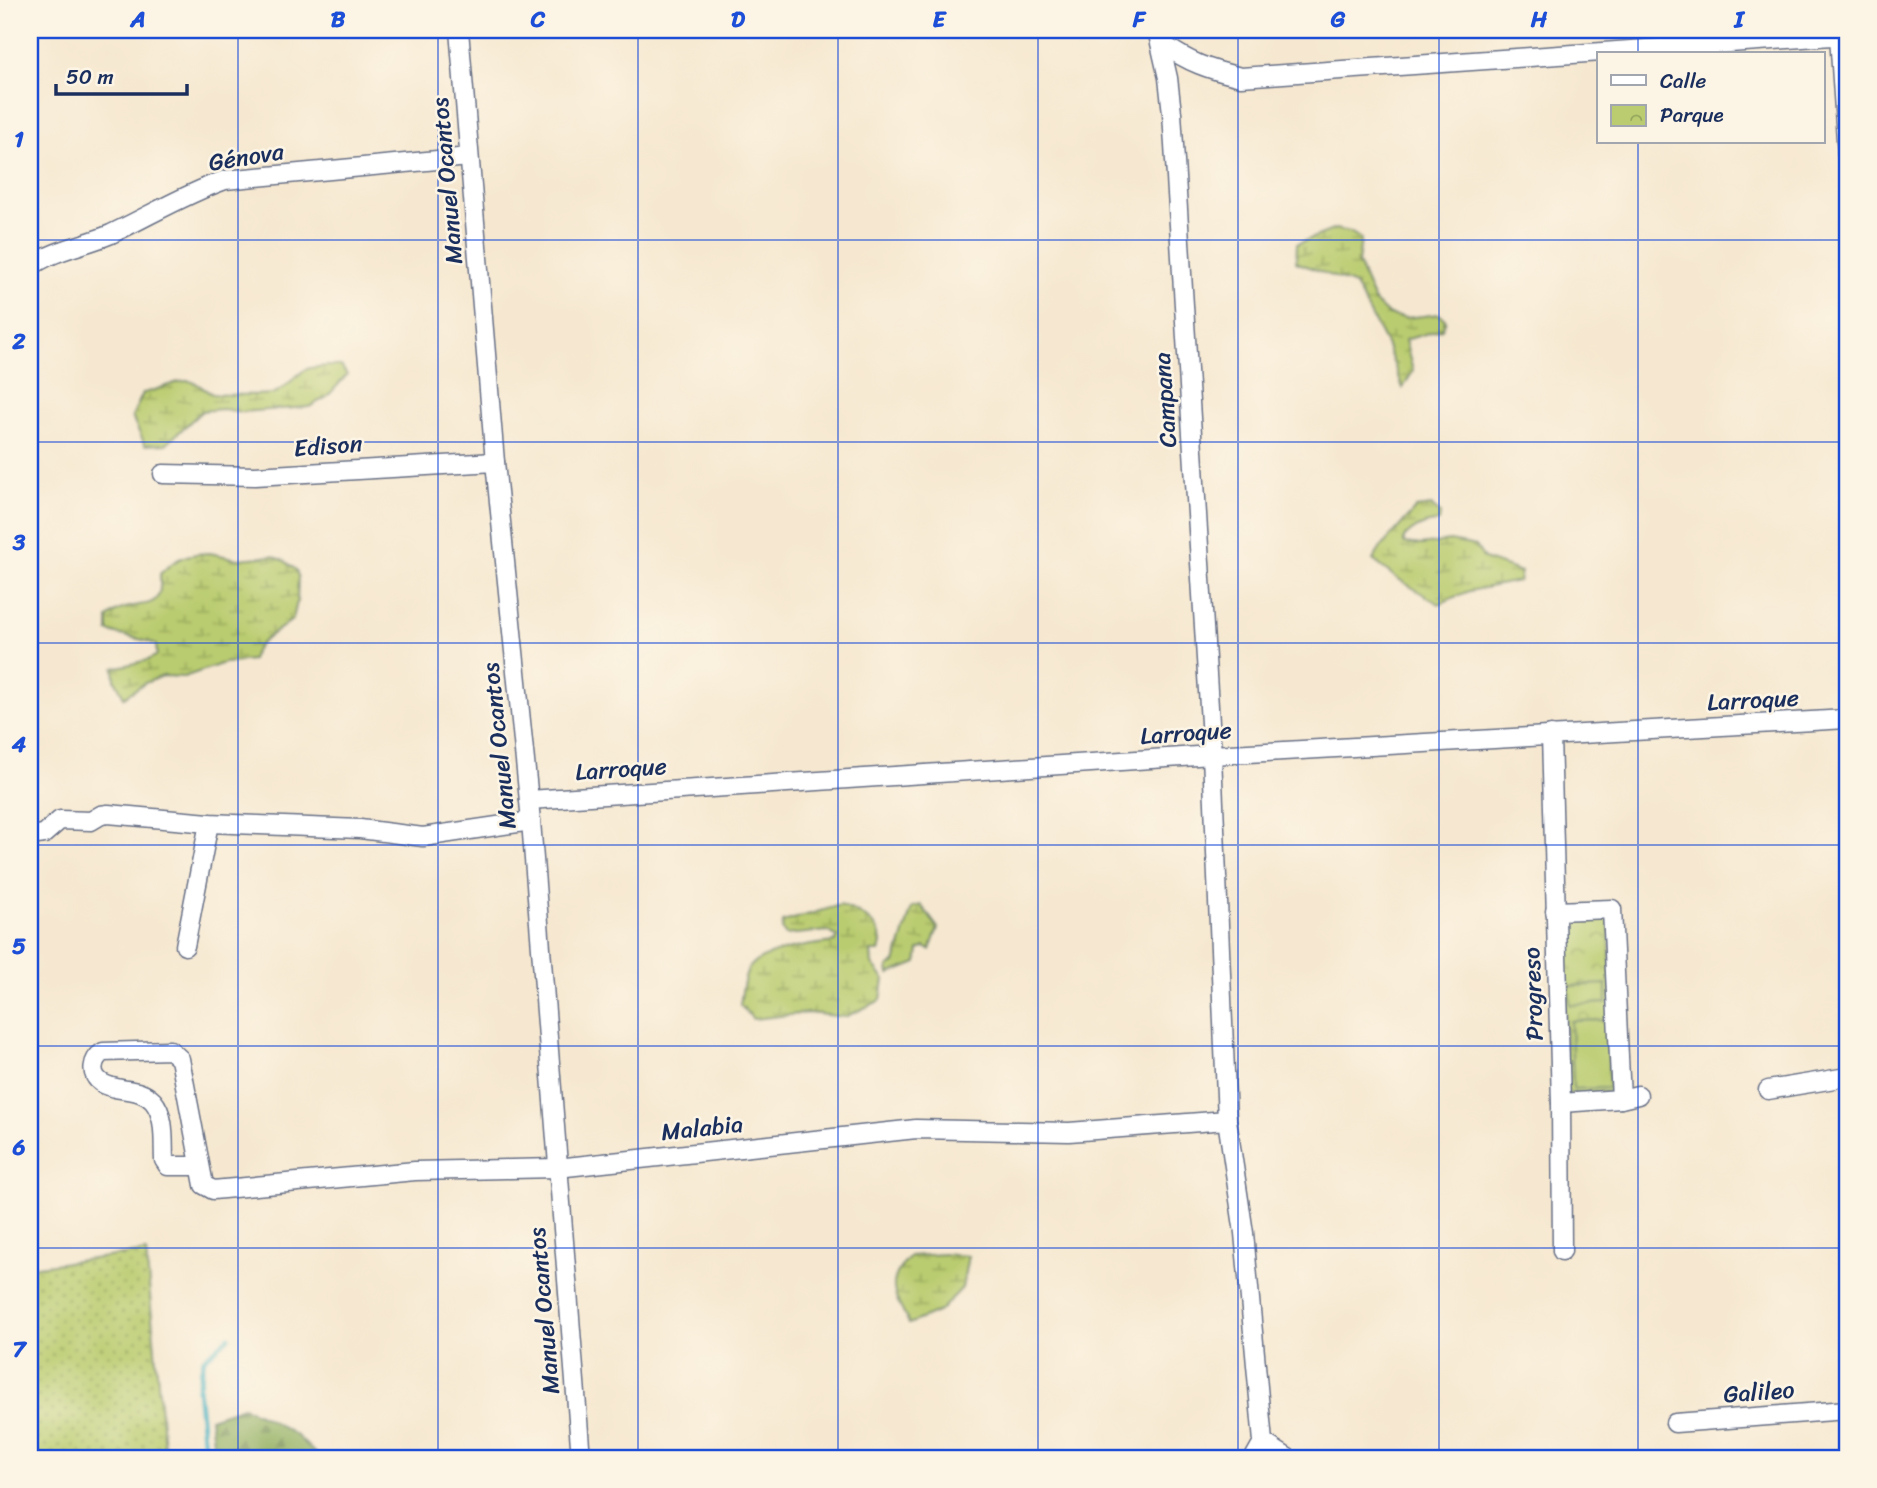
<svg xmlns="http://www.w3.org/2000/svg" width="1877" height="1488" font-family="Sriracha,sans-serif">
	<defs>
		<pattern id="grass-dots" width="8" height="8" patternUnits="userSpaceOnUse" patternTransform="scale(1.75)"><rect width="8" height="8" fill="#bacc6f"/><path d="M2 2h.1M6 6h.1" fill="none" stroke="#96a65e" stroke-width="1.8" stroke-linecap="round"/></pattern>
		<pattern id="forest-firs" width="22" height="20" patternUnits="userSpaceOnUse" patternTransform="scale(1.75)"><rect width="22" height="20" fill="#93b062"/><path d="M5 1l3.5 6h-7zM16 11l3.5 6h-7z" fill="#779054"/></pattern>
		<pattern id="wetland-marsh" width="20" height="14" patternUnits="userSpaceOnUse" patternTransform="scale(1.75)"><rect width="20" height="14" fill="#bacc6f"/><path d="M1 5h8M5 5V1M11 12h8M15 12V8" fill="none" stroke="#96a65e"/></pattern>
		<pattern id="park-crowns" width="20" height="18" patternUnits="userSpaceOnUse" patternTransform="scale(1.75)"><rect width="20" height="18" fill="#bacc6f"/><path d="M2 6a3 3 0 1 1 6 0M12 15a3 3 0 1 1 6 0" fill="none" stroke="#96a65e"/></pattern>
	</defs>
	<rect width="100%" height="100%" fill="#fcf5e5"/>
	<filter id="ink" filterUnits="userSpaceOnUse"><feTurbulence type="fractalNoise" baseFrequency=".0143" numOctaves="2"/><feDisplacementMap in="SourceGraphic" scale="14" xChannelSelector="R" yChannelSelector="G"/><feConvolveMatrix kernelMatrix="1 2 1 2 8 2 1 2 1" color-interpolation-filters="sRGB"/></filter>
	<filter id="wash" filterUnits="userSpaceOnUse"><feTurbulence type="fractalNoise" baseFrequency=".00686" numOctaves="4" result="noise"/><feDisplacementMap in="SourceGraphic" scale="28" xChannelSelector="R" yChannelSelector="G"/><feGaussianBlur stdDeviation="1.57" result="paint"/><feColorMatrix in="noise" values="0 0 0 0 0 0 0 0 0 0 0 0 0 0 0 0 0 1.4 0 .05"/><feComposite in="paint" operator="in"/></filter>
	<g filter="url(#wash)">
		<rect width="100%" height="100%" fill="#f6e8d0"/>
		<!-- grass -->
		<polygon fill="url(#grass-dots)" stroke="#6a7e66" stroke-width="2" points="146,1252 165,1458 30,1458 30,1267"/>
		<!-- forest -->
		<polygon fill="url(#forest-firs)" stroke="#577060" stroke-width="2" points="243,1407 265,1417 297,1436 320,1458 215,1458 210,1418"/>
		<!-- wetland -->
		<g fill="url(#wetland-marsh)" stroke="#6a7e66" stroke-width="2">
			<polygon points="1335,229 1350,232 1361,239 1358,263 1374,301 1389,315 1406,318 1439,314 1446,320 1442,329 1405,340 1413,371 1403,388 1386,344 1355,285 1296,262 1297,244"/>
			<path d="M 328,366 L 341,366 L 347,375 L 327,397 L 309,407 L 241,412 L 223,409 L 202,411 L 166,444 L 145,445 L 132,417 L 143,393 C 159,391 173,380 189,381 C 199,382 204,391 213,394 C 218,395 267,395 272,394 C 286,390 294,375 307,369 C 313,367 322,367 328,366 Z"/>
			<path d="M 1432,506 L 1440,513 L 1439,522 C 1425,522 1414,527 1404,538 L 1404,543 L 1421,545 L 1450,541 L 1476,546 L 1484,559 L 1521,572 L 1519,581 L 1469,591 L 1439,604 L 1395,577 L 1373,560 L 1382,546 L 1416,508 Z"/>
			<path d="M 210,553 L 238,559 L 273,556 L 285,561 L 296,570 L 298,576 L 297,602 L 293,619 C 278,632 256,640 252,660 L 224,663 L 184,677 L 163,676 L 145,683 L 124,697 L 115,680 L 114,668 L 148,660 L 157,655 L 156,645 C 141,637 124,638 108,631 L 108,618 C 113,614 117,610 123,609 C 148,600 163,611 160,574 C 177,557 186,554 210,553 Z"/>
			<path d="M 840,905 C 859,912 889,927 879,951 L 871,951 L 872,964 L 884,979 L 881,1000 L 845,1017 L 808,1013 L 753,1019 L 740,1005 C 742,993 743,977 750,967 C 762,951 815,944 835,942 L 838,937 L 827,931 L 786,935 L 782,930 L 783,922 Z"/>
			<polygon points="921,905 938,928 930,950 925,947 919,950 917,963 889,974 888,967 895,963 912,907"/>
			<path d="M 944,1254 L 968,1256 L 962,1288 L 940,1311 L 909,1324 C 894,1294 884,1283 910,1256 Z"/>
		</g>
		<!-- park -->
		<polygon fill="url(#park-crowns)" stroke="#6a7e66" stroke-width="2" points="1609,915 1615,1092 1567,1094 1562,916"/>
		<!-- pitch -->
		<g fill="#bacc6f" stroke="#6a7e66" stroke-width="2">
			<polygon points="1606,984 1606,1003 1570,1005 1569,986"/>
			<polygon points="1607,1020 1609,1088 1573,1089 1571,1021"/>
		</g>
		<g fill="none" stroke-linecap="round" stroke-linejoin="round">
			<!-- stream -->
			<polyline stroke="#47b2c4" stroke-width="5" points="205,1458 198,1388 204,1359 229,1337"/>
		</g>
	</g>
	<g filter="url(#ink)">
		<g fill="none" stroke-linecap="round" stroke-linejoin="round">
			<!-- street casing -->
			<g stroke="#687086" stroke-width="21">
				<g id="street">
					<polyline points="459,30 495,462 531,821 581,1458"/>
					<polyline points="1157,30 1168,78 1172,113 1212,755 1227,1120 1244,1233 1263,1442 1254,1458"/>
					<polyline points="1839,36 1847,155"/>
					<path d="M 1161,43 C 1190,63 1207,69 1241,77 L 1847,35"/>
					<path d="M 30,267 C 55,249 83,246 111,234 C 149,216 185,194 225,180 L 469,157"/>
					<polyline points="163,474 255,476 495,462"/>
					<polyline points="1551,735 1561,1103 1562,1251"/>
					<polyline points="529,800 1212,755 1847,719"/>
					<polyline points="30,836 44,834 60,820 91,821 101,815 108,814 209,823 360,829 423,837 531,821"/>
					<polyline points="1555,911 1612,909 1621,1099"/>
					<polyline points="185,946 209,823"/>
					<polyline points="1768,1090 1847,1077"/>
					<polyline points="1561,1103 1621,1099 1638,1095"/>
					<path d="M 200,1166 L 168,1166 L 164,1160 C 163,1141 166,1116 153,1101 C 139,1086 118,1093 102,1083 C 89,1075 92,1059 103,1052 L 170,1050 L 180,1059 L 204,1185 L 213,1190 L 415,1171 L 557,1168 L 916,1129 L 1069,1132 L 1227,1120"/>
					<polyline points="1675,1423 1847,1410"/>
					<polyline points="1263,1442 1288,1458"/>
				</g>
			</g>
			<!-- street -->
			<use href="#street" stroke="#fff" stroke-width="18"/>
		</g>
	</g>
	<!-- grid -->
	<path fill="none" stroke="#1d4ed8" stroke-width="2" stroke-opacity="0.55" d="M 238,30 L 238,1458M 438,30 L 438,1458M 638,30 L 638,1458M 838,30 L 838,1458M 1038,30 L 1038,1458M 1238,30 L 1238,1458M 1439,30 L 1439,1458M 1638,30 L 1638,54M 1638,142 L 1638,1458M 30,240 L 1847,240M 30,442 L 1847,442M 30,643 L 1847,643M 30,845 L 1847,845M 30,1046 L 1847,1046M 30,1248 L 1847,1248"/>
	<g text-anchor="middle" stroke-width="5" stroke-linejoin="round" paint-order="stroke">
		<!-- street labels -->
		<g font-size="24" fill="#1b2f5e" stroke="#fcf5e5">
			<text transform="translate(246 157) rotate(-9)" y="8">Génova</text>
			<text transform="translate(447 181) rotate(-95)" y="8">Manuel Ocantos</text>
			<text transform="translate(1165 400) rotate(-94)" y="8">Campana</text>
			<text transform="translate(328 446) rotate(-4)" y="8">Edison</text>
			<text transform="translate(1753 700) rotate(-3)" y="8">Larroque</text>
			<text transform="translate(1186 733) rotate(-4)" y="8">Larroque</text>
			<text transform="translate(499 746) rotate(-96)" y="8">Manuel Ocantos</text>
			<text transform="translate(621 769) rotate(-4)" y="8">Larroque</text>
			<text transform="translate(1533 994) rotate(-92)" y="8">Progreso</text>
			<text transform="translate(702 1128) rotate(-6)" y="8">Malabia</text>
			<text transform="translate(544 1311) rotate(-95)" y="8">Manuel Ocantos</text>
			<text transform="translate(1759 1392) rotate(-4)" y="8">Galileo</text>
		</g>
	</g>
	<!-- margin -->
	<rect width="1877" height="1488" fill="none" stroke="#fcf5e5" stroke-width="77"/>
	<!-- legend -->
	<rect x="1597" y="52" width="228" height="91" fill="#fcf5e5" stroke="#a2a6af" stroke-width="2"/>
	<rect x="1611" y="75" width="35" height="10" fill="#ffffff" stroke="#a2a6af" stroke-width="2"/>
	<text x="1660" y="88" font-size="21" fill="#1b2f5e">Calle</text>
	<rect x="1611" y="105" width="35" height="21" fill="url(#park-crowns)" stroke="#a2a6af" stroke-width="2"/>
	<text x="1660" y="122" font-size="21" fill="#1b2f5e">Parque</text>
	<!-- scale -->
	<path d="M56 84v10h131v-10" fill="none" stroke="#1b2f5e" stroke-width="3.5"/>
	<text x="66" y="84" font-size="21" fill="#1b2f5e" stroke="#fcf5e5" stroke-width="5" paint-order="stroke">50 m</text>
	<rect x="38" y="38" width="1801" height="1412" fill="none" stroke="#1d4ed8" stroke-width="2.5"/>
	<g font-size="23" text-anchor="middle" font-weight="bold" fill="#1d4ed8">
		<text x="138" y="27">A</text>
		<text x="338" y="27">B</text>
		<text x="538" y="27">C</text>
		<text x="738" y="27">D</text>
		<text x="939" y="27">E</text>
		<text x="1139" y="27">F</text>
		<text x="1338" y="27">G</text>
		<text x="1539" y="27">H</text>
		<text x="1739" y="27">I</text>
		<text x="19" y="147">1</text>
		<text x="19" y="349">2</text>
		<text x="19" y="550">3</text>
		<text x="19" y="752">4</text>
		<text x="19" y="954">5</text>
		<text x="19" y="1155">6</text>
		<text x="19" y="1357">7</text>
	</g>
</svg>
